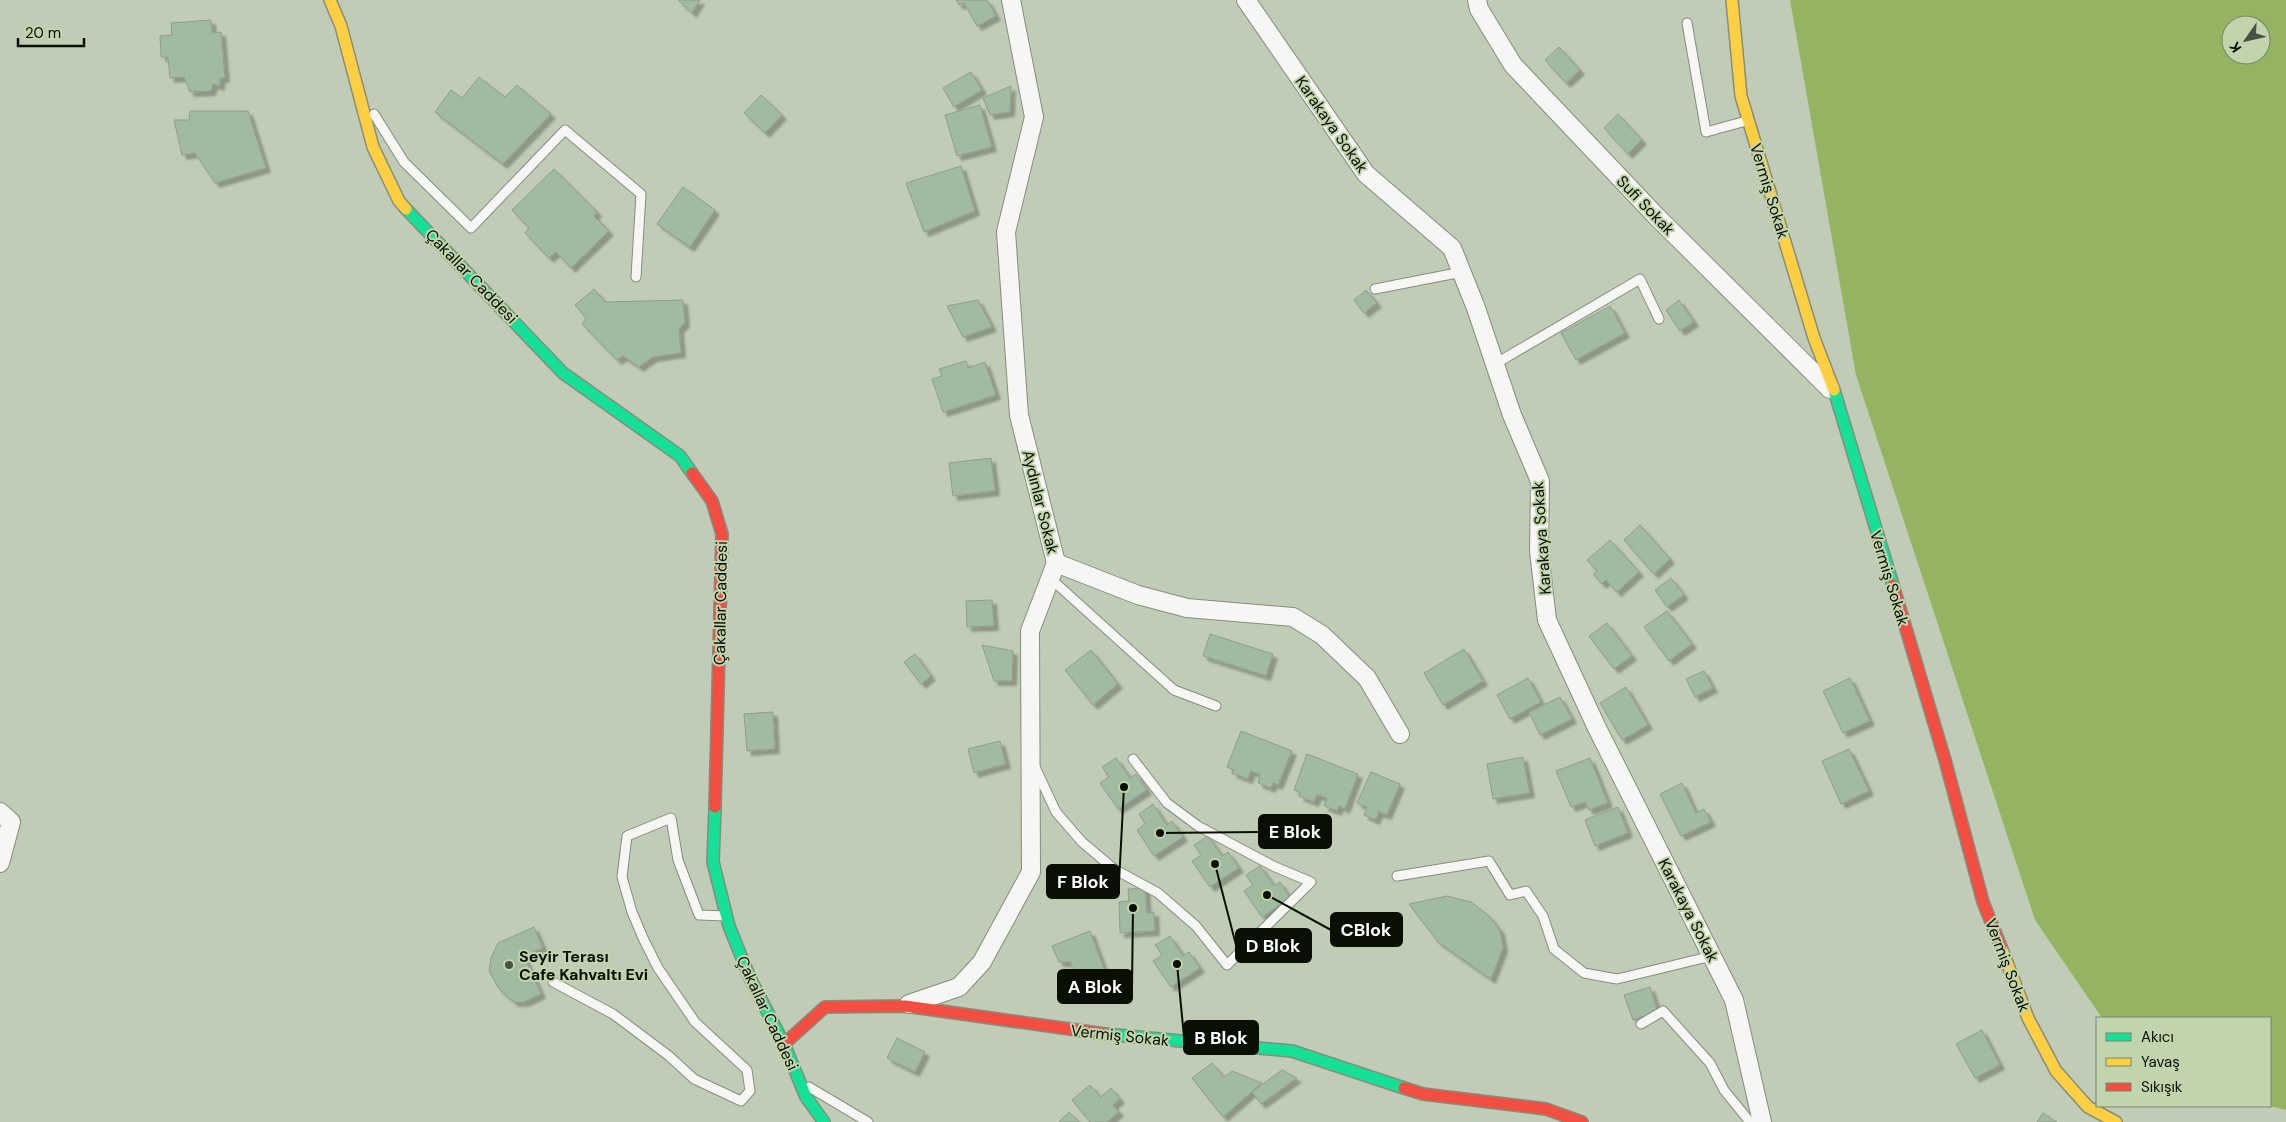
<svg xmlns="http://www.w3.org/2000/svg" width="2286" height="1122" font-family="'DM Sans',sans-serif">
	<defs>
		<filter id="shadow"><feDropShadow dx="4.5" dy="4.5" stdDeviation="1" flood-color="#0004"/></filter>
	</defs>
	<rect width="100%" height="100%" fill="#c1ccb6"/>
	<!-- forest -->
	<path fill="#94b461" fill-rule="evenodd" d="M 1790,0 L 2286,0 L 2286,1110 L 2270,1106 L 2270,1018 L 2102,1018 L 2035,920 L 1856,375 ZM 2231,25 L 2261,25 L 2261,55 L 2231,55 Z"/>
	<!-- building -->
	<g fill="#a1bba0" stroke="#919c8d" filter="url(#shadow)">
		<polygon points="678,0 700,0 692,13"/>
		<polygon points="956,0 987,0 996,16 977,26 964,3 959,5"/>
		<polygon points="211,20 212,33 221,32 225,78 220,78 220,86 213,84 211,91 190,92 184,77 170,78 168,57 161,57 160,36 172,35 171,23"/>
		<polygon points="1559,47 1580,70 1566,83 1545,60"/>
		<polygon points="971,72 982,90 954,107 943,88"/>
		<polygon points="479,77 505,97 517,85 551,114 503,164 435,112 451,90 462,98"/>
		<polygon points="1011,86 1010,112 990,115 983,98"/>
		<polygon points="761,95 782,115 765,133 744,113"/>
		<polygon points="980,105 992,147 957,156 945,115"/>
		<polygon points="190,111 248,111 266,168 215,183 195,153 182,155 174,120 189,120"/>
		<polygon points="1618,114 1642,140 1628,154 1604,128"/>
		<polygon points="961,166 975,211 924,232 906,183"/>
		<polygon points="554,169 597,212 594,216 609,231 571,268 556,252 549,258 525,233 529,228 512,210"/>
		<polygon points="683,187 715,210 690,247 657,224"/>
		<polygon points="594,289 605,302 683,300 685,323 679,328 681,353 653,357 639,367 623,356 617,360 582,324 586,318 575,305"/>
		<polygon points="1366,290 1377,303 1364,313 1354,300"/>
		<polygon points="978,300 992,327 963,337 947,306"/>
		<polygon points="1679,300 1694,322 1680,331 1666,310"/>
		<polygon points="1610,306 1625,333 1576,360 1561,333"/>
		<polygon points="966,361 968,368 985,362 996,395 943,412 932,379 942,376 939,369"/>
		<polygon points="991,458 995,491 953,496 949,463"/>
		<polygon points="1640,525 1670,559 1654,574 1624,540"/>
		<polygon points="1610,540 1639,572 1617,592 1606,580 1602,584 1593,574 1597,571 1587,560"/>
		<polygon points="1671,578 1684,595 1667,607 1655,590"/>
		<polygon points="992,600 994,626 967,627 966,601"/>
		<polygon points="1667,611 1692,644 1669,661 1644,627"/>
		<polygon points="1607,623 1632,656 1614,669 1589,636"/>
		<polygon points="1210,634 1273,654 1266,676 1203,656"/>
		<polygon points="982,645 1013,651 1012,681 994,681"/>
		<polygon points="1464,649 1483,681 1443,705 1424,673"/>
		<polygon points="1091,650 1118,684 1093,705 1065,670"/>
		<polygon points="915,654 931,676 921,684 904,662"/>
		<polygon points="1704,671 1713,688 1695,697 1686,679"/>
		<polygon points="1528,678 1541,702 1510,719 1497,695"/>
		<polygon points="1850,678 1870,721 1843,733 1823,691"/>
		<polygon points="1626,687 1648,725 1622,740 1600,703"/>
		<polygon points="1560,697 1572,719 1540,735 1529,712"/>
		<polygon points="773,712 775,749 747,751 744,714"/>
		<polygon points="1241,731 1292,751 1278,785 1273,783 1271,788 1258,783 1260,775 1251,771 1248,779 1232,773 1234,770 1227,767"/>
		<polygon points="1000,741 1006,764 974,773 968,749"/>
		<polygon points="1849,749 1869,791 1841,804 1822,761"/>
		<polygon points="1307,754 1358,774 1345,809 1339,806 1337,811 1324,806 1327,798 1317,795 1314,802 1299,796 1301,793 1294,790"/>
		<polygon points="1523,757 1530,793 1493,799 1487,764"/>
		<polygon points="1116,758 1130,778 1136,774 1147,790 1118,809 1100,783 1109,777 1102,767"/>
		<polygon points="1590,758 1608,803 1589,810 1585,802 1571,807 1556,771"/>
		<polygon points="1371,772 1400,784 1387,815 1379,812 1375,820 1364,815 1367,807 1357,803"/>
		<polygon points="1682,783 1696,813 1704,809 1711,822 1681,836 1660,794"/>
		<polygon points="1153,804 1167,825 1172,821 1183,837 1154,856 1137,830 1145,824 1139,814"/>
		<polygon points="1618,807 1628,833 1595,846 1585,820"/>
		<polygon points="1208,836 1222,856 1228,852 1239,868 1210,887 1192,861 1201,855 1194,845"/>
		<polygon points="1260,866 1274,886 1280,882 1290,898 1262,917 1244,891 1253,885 1246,875"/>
		<polygon points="1145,888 1147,913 1154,912 1155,931 1120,933 1119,902 1129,901 1128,889"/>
		<polygon points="1447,896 1471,902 1489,916 1500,930 1503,948 1491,979 1438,942 1409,904"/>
		<polygon points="534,927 543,948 524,956 541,994 524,1002 514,1002 499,989 489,971 491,958 498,943"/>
		<polygon points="1090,931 1104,969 1077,979 1070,962 1059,962 1052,946"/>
		<polygon points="1170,936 1183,956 1189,952 1200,968 1171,987 1153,961 1162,955 1155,945"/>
		<polygon points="1650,987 1658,1012 1633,1020 1624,995"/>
		<polygon points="1982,1030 2000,1065 1975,1078 1956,1044"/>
		<polygon points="897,1038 925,1052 915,1072 887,1058"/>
		<polygon points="1212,1063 1224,1077 1232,1071 1262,1083 1223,1117 1192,1078"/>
		<polygon points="1282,1070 1297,1078 1261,1104 1252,1092"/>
		<polygon points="1090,1085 1101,1097 1111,1088 1120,1099 1113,1105 1119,1112 1107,1122 1090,1122 1072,1100"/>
		<polygon points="1069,1112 1079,1122 1059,1122"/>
		<polygon points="2043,1113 2057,1122 2037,1122"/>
	</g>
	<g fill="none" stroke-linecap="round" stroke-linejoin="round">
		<!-- lane casing -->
		<g stroke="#858d7d" stroke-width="11">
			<g id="lane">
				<polyline points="1687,23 1706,132 1746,121"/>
				<polyline points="374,114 404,162 471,228 565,130 641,194 636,277"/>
				<polyline points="1375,289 1462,272"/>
				<polyline points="1495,364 1640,279 1659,319"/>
				<polyline points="1050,578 1174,690 1216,706"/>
				<polyline points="1035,767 1056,812 1082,842 1114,869 1158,893 1196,926 1227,965 1311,882 1273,866 1198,826 1167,803 1133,759"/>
				<polyline points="1397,876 1489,861 1510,895 1526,891 1543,916 1554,949 1584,973 1617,979 1712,956"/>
				<polyline points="553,982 613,1014 669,1056 694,1079 741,1101 750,1091 747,1070 695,1022 658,968 643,938 632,912 622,877 627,836 671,818 678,860 699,915 725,916"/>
				<polyline points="1641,1024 1663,1011 1710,1063 1724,1090 1750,1122"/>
				<polyline points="809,1087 868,1122"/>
			</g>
		</g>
		<!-- street casing -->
		<g stroke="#858d7d" stroke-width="20">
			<g id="street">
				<polyline points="1246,0 1366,174 1452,248 1476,308 1512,415 1540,481 1539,551 1547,620 1597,728 1734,1000 1762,1122"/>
				<polyline points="1477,0 1479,9 1513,65 1657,217 1830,389"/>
				<polyline points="1056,563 1138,595 1187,608 1293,617 1322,635 1367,678 1400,734"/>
				<polyline points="0,812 11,822 0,863"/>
				<polyline points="909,1004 959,987 982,962 1031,872 1030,631 1056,563 1019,415 1006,232 1034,117 1011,0"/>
			</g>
		</g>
		<!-- fast casing -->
		<g stroke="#858d7d" stroke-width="14">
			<g id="fast">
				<polyline points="406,209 563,373 680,456 692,473"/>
				<polyline points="1834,390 1893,585"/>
				<polyline points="715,807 713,862 729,926 750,978 784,1044 806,1097 824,1122"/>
				<polyline points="1105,1034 1292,1051 1404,1088"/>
			</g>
		</g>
		<!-- slow casing -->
		<g stroke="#858d7d" stroke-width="14">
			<g id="slow">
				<polyline points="330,0 341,26 373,147 399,201 406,209"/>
				<polyline points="1732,0 1741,96 1814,338 1834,390"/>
				<polyline points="2001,947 2028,1018 2056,1071 2088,1107 2116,1122"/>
			</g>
		</g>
		<!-- jam casing -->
		<g stroke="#858d7d" stroke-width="14">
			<g id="jam">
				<polyline points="692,473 712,501 722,534 715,807"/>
				<polyline points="1893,585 1945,760 1983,902 2001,947"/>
				<polyline points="784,1044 825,1007 905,1006 1105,1034"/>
				<polyline points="1404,1088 1423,1094 1546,1109 1582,1122"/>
			</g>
		</g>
		<!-- lane -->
		<use href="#lane" stroke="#f6f7f4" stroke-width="9"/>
		<!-- street -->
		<use href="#street" stroke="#f6f7f4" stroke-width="18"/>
		<!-- fast -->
		<use href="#fast" stroke="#16e098" stroke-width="11"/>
		<!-- slow -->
		<use href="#slow" stroke="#ffcf43" stroke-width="11"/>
		<!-- jam -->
		<use href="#jam" stroke="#f24e42" stroke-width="11"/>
	</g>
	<!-- markers -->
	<circle fill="#495142" stroke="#c1d4ae" stroke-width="2" cx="509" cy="965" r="5"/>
	<g text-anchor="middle" stroke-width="4" stroke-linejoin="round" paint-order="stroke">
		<!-- street labels -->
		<g font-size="16" fill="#090f03" stroke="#c1d4ae">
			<text transform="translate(1332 124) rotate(55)" y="6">Karakaya Sokak</text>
			<text transform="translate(1770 191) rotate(73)" y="6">Vermiş Sokak</text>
			<text transform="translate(1646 205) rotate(46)" y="6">Sufi Sokak</text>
			<text transform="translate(472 276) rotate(46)" y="6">Çakallar Caddesi</text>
			<text transform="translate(1041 502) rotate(76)" y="6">Aydınlar Sokak</text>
			<text transform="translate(1541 538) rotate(-94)" y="6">Karakaya Sokak</text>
			<text transform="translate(1890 578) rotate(73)" y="6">Vermiş Sokak</text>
			<text transform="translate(720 603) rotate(-89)" y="6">Çakallar Caddesi</text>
			<text transform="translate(1689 910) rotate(63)" y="6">Karakaya Sokak</text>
			<text transform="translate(2008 965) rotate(69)" y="6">Vermiş Sokak</text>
			<text transform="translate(768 1013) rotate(65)" y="6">Çakallar Caddesi</text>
			<text transform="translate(1120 1035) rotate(6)" y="6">Vermiş Sokak</text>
		</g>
		<!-- poi labels -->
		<g font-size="16" font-weight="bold" fill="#090f03" stroke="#c1d4ae" text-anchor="start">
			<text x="519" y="962">Seyir Terası<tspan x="519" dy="18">Cafe Kahvaltı Evi</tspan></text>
		</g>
	</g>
	<!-- callouts -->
	<path fill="none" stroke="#090f03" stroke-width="2" d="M1160 833L1259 832M1124 787L1119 882M1267 895L1331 930M1215 864L1236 945M1133 908L1132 987M1177 964L1184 1037"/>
	<g fill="#090f03" stroke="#c1d4ae" stroke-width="2">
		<circle cx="1160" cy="833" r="5"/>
		<circle cx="1124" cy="787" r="5"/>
		<circle cx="1267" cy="895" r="5"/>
		<circle cx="1215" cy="864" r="5"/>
		<circle cx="1133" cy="908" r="5"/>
		<circle cx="1177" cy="964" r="5"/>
	</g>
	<g fill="#090f03" stroke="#090f03" stroke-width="2">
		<rect x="1259" y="815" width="72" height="33" rx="5"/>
		<rect x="1047" y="865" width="72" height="33" rx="5"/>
		<rect x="1331" y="913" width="71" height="33" rx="5"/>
		<rect x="1236" y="929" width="75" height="33" rx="5"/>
		<rect x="1058" y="970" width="74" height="33" rx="5"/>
		<rect x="1184" y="1021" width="74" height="33" rx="5"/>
	</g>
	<g font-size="18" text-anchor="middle" font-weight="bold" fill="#fff">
		<text x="1295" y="838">E Blok</text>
		<text x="1083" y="888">F Blok</text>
		<text x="1366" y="936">CBlok</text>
		<text x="1273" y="952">D Blok</text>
		<text x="1095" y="993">A Blok</text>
		<text x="1221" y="1044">B Blok</text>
	</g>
	<!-- legend -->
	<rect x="2096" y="1017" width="175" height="90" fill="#c1d4ae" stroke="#77856a"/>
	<rect x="2106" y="1033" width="25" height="8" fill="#16e098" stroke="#77856a"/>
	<text x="2141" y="1042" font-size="15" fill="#090f03">Akıcı</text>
	<rect x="2106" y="1058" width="25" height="8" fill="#ffcf43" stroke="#77856a"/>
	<text x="2141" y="1067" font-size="15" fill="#090f03">Yavaş</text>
	<rect x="2106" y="1083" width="25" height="8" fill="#f24e42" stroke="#77856a"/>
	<text x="2141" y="1092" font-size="15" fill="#090f03">Sıkışık</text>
	<!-- north arrow -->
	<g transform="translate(2246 40) rotate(236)"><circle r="24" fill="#c1d4ae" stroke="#77856a"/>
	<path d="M0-4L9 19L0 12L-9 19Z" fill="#495142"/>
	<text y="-8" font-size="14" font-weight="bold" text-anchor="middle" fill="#090f03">K</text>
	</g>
	<!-- scale -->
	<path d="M18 38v8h66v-8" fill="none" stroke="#090f03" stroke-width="2.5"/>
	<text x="25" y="38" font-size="15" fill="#090f03" stroke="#c1d4ae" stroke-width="4" paint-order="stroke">20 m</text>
</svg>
